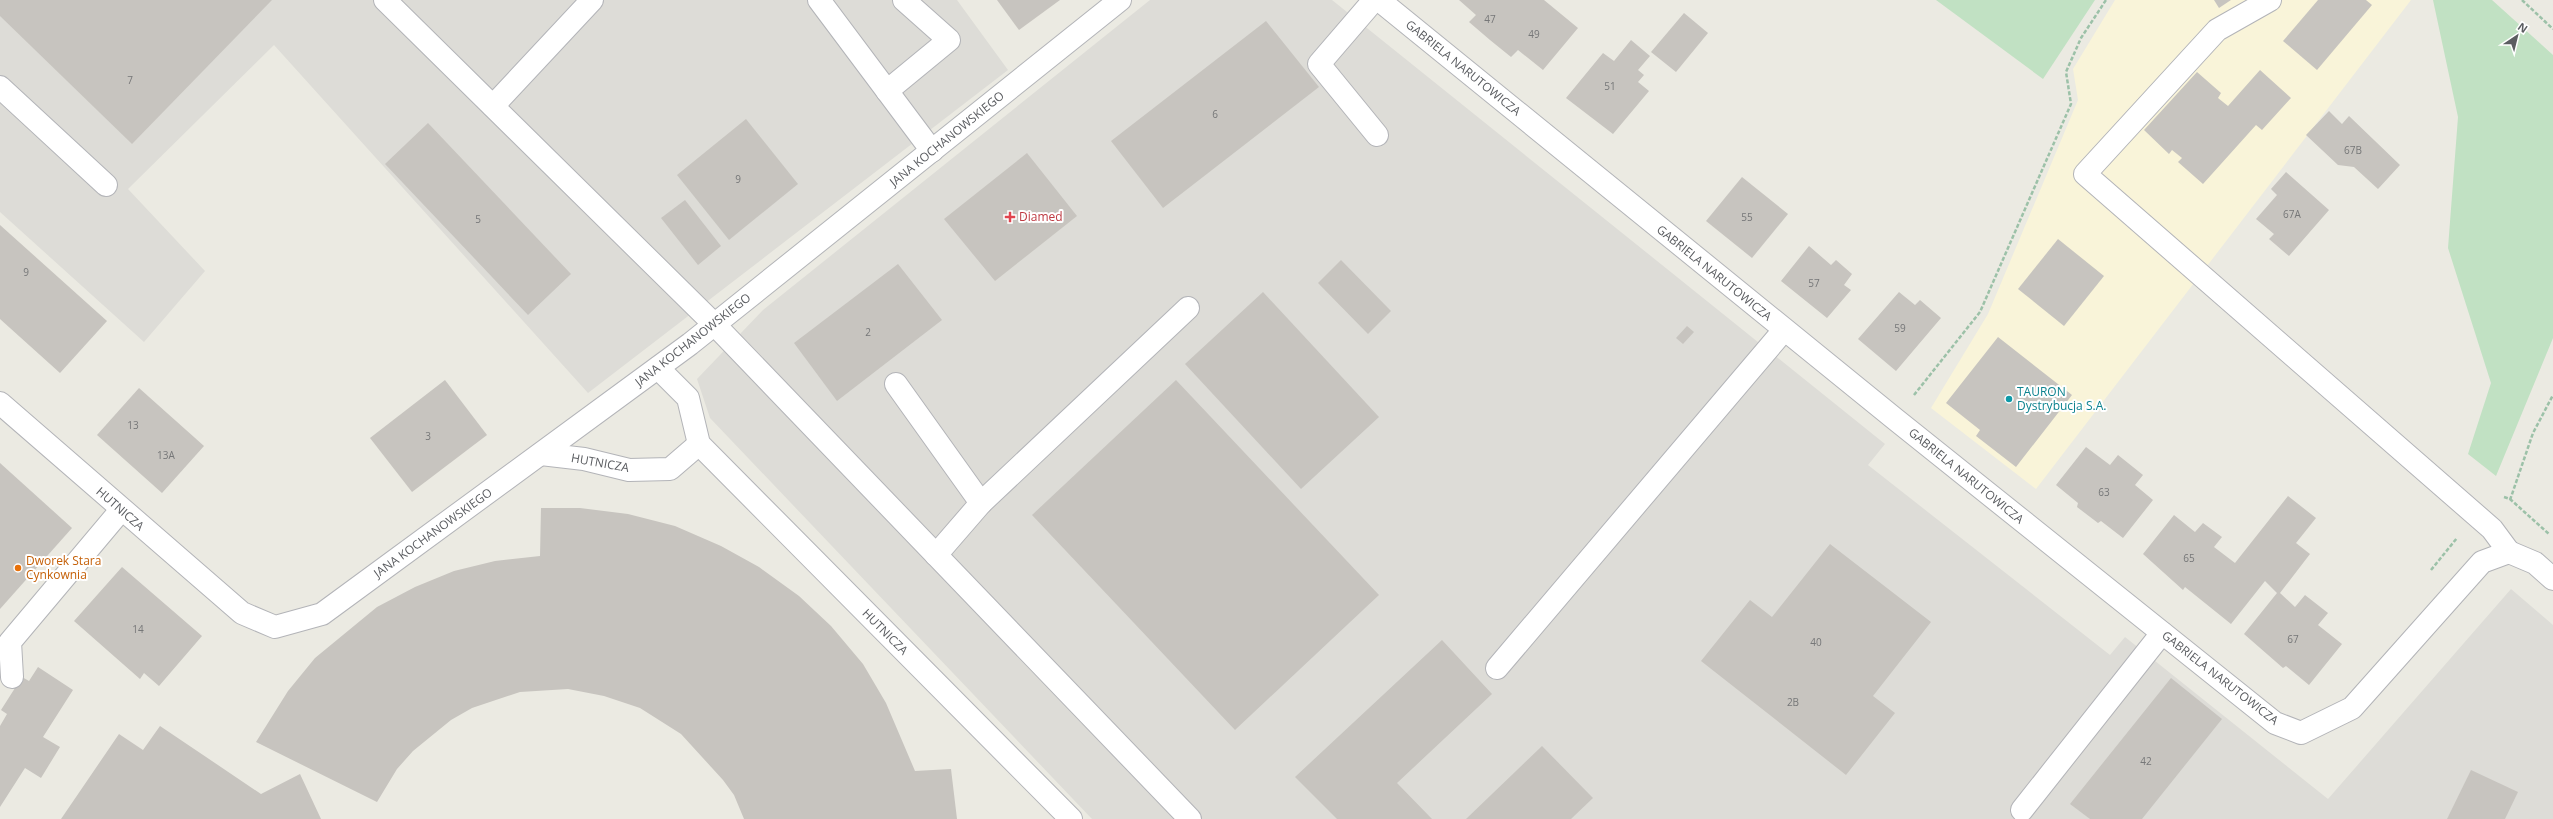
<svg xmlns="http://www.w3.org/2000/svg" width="2553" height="819" font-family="'Open Sans',sans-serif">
	<rect width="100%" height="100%" fill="#ebeae2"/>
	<!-- commercial -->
	<polygon fill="#f9f4d9" points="2115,0 2411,0 2036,489 1931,408 1988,314 2078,100 2073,69"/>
	<!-- industrial -->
	<g fill="#dddcd7">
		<polygon points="0,0 957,0 1008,70 588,393 274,45 128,189 205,271 144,342 0,212"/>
		<polygon points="1150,0 1332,0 1885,444 1868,465 2110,655 2125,637 2328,799 2511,589 2553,625 2553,819 1092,819 710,418 697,379 763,310"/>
	</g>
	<!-- green -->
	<g fill="#c1e1c3">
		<polygon points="1936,0 2095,0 2043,79"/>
		<polygon points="2433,0 2492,0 2553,55 2553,338 2496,476 2468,454 2491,383 2448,248 2458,117"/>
	</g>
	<!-- building -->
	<g fill="#c7c4bf">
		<polygon points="0,0 272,0 132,144 0,16"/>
		<polygon points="997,0 1060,0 1019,30"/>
		<polygon points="1459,0 1544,0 1578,28 1543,70 1518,50 1511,57 1490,40 1469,22 1476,15"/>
		<polygon points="2214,0 2231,0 2219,8"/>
		<polygon points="2318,0 2366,0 2372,5 2317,70 2283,41"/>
		<polygon points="1684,13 1708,33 1676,72 1651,52"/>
		<polygon points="1266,21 1319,87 1163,208 1111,141"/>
		<polygon points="1631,40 1650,56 1638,70 1644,75 1638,82 1649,91 1613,134 1566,98 1603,53 1614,61"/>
		<polygon points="2260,70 2291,98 2262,130 2256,125 2203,184 2178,162 2182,158 2172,150 2169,154 2144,130 2197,72 2221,93 2218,98 2228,106"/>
		<polygon points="2329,111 2342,124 2349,116 2400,165 2378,189 2354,167 2338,165 2306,135"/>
		<polygon points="746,119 798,184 729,240 677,175"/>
		<polygon points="428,123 571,274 528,315 385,164"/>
		<polygon points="1027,153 1077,216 995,281 944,219"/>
		<polygon points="2286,172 2329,210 2289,256 2269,239 2274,234 2256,219 2277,195 2271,189"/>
		<polygon points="1742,177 1788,214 1752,258 1706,221"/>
		<polygon points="685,200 721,246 698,265 661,218"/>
		<polygon points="0,225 107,321 60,373 0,319"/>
		<polygon points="2058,239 2104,276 2064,326 2018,289"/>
		<polygon points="1809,246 1831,265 1836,260 1852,274 1844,285 1851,290 1827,318 1781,281"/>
		<polygon points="1341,260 1391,311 1368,334 1318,283"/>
		<polygon points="898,264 942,320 837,401 794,343"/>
		<polygon points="1263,292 1379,417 1301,489 1185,364"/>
		<polygon points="1899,292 1915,305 1920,300 1941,318 1896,371 1858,339"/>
		<polygon points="1687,326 1694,332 1683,344 1676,338"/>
		<polygon points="1998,337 2072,395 2016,467 1976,436 1980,430 1946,403"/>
		<polygon points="445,380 487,435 412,492 370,438"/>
		<polygon points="1176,380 1379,595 1235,730 1032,515"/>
		<polygon points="139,388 204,446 162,493 97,435"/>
		<polygon points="2086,447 2110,465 2118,455 2143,475 2135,485 2153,500 2123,538 2101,521 2098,523 2077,507 2078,503 2056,485"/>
		<polygon points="0,463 72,528 0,609"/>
		<polygon points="2288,496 2316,518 2296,543 2310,554 2280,593 2295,607 2305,595 2328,613 2318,625 2342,644 2309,685 2286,666 2283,668 2244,634 2277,593 2265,581 2231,624 2185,587 2183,590 2143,554 2174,515 2195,532 2203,523 2222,537 2214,547 2235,563"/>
		<polygon points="541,508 580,508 628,514 675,526 721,546 759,567 799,596 831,626 863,664 886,703 915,771 951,769 957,819 744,819 734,795 723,780 681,734 640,708 604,696 568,689 520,692 472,708 451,720 413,751 397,769 377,802 256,742 288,691 315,658 377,607 415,587 454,571 495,561 540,556"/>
		<polygon points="1830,544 1931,622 1873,696 1895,713 1846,775 1701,661 1750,600 1772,617"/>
		<polygon points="122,567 202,636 159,686 144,673 140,679 74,621"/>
		<polygon points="1442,640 1492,694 1397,783 1432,819 1337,819 1295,777"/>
		<polygon points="38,667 73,690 43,737 60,747 41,778 25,768 0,807 0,726 7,714 1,710 22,677 29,681"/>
		<polygon points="2171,678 2222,719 2142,819 2090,819 2070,804"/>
		<polygon points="160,726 261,794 300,774 321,819 61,819 119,734 143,750"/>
		<polygon points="1542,746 1593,798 1571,819 1466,819"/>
		<polygon points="2471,770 2518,792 2505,819 2447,819"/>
	</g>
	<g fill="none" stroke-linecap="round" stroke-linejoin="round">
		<!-- service casing -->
		<g stroke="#b3b4b8" stroke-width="24">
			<g id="service">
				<polyline points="385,0 715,325 1190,819"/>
				<polyline points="819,0 932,151"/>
				<polyline points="1374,0 1319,64 1377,135"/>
				<polyline points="2270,0 2217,30 2085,174 2492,529 2509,552"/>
				<polyline points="0,87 106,185"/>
				<polyline points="887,91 949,40 904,0"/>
				<polyline points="493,106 592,0"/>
				<polyline points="658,368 688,398 699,444 1071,819"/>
				<polyline points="896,384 981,503"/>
				<polyline points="541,454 584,459 629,470 670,469 699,444"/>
				<polyline points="936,555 981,503 1188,308"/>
				<polyline points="1497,668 1784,330"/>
				<polyline points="12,677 10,642 121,510"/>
				<polyline points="2022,810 2162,633"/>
			</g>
		</g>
		<!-- minor casing -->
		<g stroke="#b3b4b8" stroke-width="24">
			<polyline id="minor" points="0,403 242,613 275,627 322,614 690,344 1120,0"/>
		</g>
		<!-- tertiary casing -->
		<g stroke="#b3b4b8" stroke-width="24">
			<polyline id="tertiary" points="1379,0 1895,419 2275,723 2301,733 2352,708 2482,562 2509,552 2535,563 2553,579"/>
		</g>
		<!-- path -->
		<g stroke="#9cc1a8" stroke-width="2.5" stroke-dasharray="4 2" stroke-linecap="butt">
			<polyline points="2522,0 2553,29"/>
			<polyline points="1914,395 1980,312 2071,104 2066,72 2081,38 2106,0"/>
			<polyline points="2504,497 2510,499 2549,534"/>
			<polyline points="2510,500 2533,433 2553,395"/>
			<polyline points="2431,570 2457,538"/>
		</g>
		<!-- service -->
		<use href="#service" stroke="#fff" stroke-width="22"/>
		<!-- minor -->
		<use href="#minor" stroke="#fff" stroke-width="22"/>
		<!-- tertiary -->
		<use href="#tertiary" stroke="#fff" stroke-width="22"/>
	</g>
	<!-- markers -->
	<path fill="#e0444e" stroke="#fff" stroke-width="1.5" d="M1008 211h4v4h4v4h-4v4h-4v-4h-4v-4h4z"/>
	<circle fill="#0f9aa8" stroke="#fff" stroke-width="1.5" cx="2009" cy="399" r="4"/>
	<circle fill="#e8710a" stroke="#fff" stroke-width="1.5" cx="18" cy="568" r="4"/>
	<g text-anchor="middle" stroke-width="4" stroke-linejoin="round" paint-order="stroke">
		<!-- number labels -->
		<g font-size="10" fill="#767778">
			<text x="1490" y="23">47</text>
			<text x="1534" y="38">49</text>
			<text x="130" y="84">7</text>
			<text x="1610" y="90">51</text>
			<text x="1215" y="118">6</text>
			<text x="2353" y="154">67B</text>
			<text x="738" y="183">9</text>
			<text x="2292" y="218">67A</text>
			<text x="1747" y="221">55</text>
			<text x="478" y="223">5</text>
			<text x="26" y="276">9</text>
			<text x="1814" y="287">57</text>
			<text x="1900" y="332">59</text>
			<text x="868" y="336">2</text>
			<text x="133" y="429">13</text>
			<text x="428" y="440">3</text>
			<text x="166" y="459">13A</text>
			<text x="2104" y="496">63</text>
			<text x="2189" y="562">65</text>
			<text x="138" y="633">14</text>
			<text x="2293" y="643">67</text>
			<text x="1816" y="646">40</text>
			<text x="1793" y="706">2B</text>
			<text x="2146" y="765">42</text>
		</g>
		<!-- street labels -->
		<g font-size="12" fill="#5b5d61" stroke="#fff">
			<text transform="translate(1463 68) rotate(39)" y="4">GABRIELA NARUTOWICZA</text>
			<text transform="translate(947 139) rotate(-39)" y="4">JANA KOCHANOWSKIEGO</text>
			<text transform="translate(1714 273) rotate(39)" y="4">GABRIELA NARUTOWICZA</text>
			<text transform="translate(693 340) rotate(-38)" y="4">JANA KOCHANOWSKIEGO</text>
			<text transform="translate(600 463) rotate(10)" y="4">HUTNICZA</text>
			<text transform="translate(1966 476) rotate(39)" y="4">GABRIELA NARUTOWICZA</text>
			<text transform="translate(120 509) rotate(41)" y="4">HUTNICZA</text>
			<text transform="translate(433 533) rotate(-36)" y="4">JANA KOCHANOWSKIEGO</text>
			<text transform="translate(885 632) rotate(45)" y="4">HUTNICZA</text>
			<text transform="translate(2220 678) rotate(38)" y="4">GABRIELA NARUTOWICZA</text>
		</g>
		<!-- health labels -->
		<g font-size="12" fill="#be3a42" stroke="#fff" text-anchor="start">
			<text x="1019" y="221">Diamed</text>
		</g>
		<!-- culture labels -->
		<g font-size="12" fill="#0d838f" stroke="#fff" text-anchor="start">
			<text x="2017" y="396">TAURON<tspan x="2017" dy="14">Dystrybucja S.A.</tspan></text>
		</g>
		<!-- food labels -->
		<g font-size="12" fill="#c56008" stroke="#fff" text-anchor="start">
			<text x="26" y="565">Dworek Stara<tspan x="26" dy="14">Cynkownia</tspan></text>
		</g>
	</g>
	<!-- north arrow -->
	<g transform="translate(2517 36) rotate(35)" stroke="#ffffff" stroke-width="3" paint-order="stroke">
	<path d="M0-3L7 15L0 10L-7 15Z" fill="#5b5d61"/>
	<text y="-6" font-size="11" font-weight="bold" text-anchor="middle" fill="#5b5d61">N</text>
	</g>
</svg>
